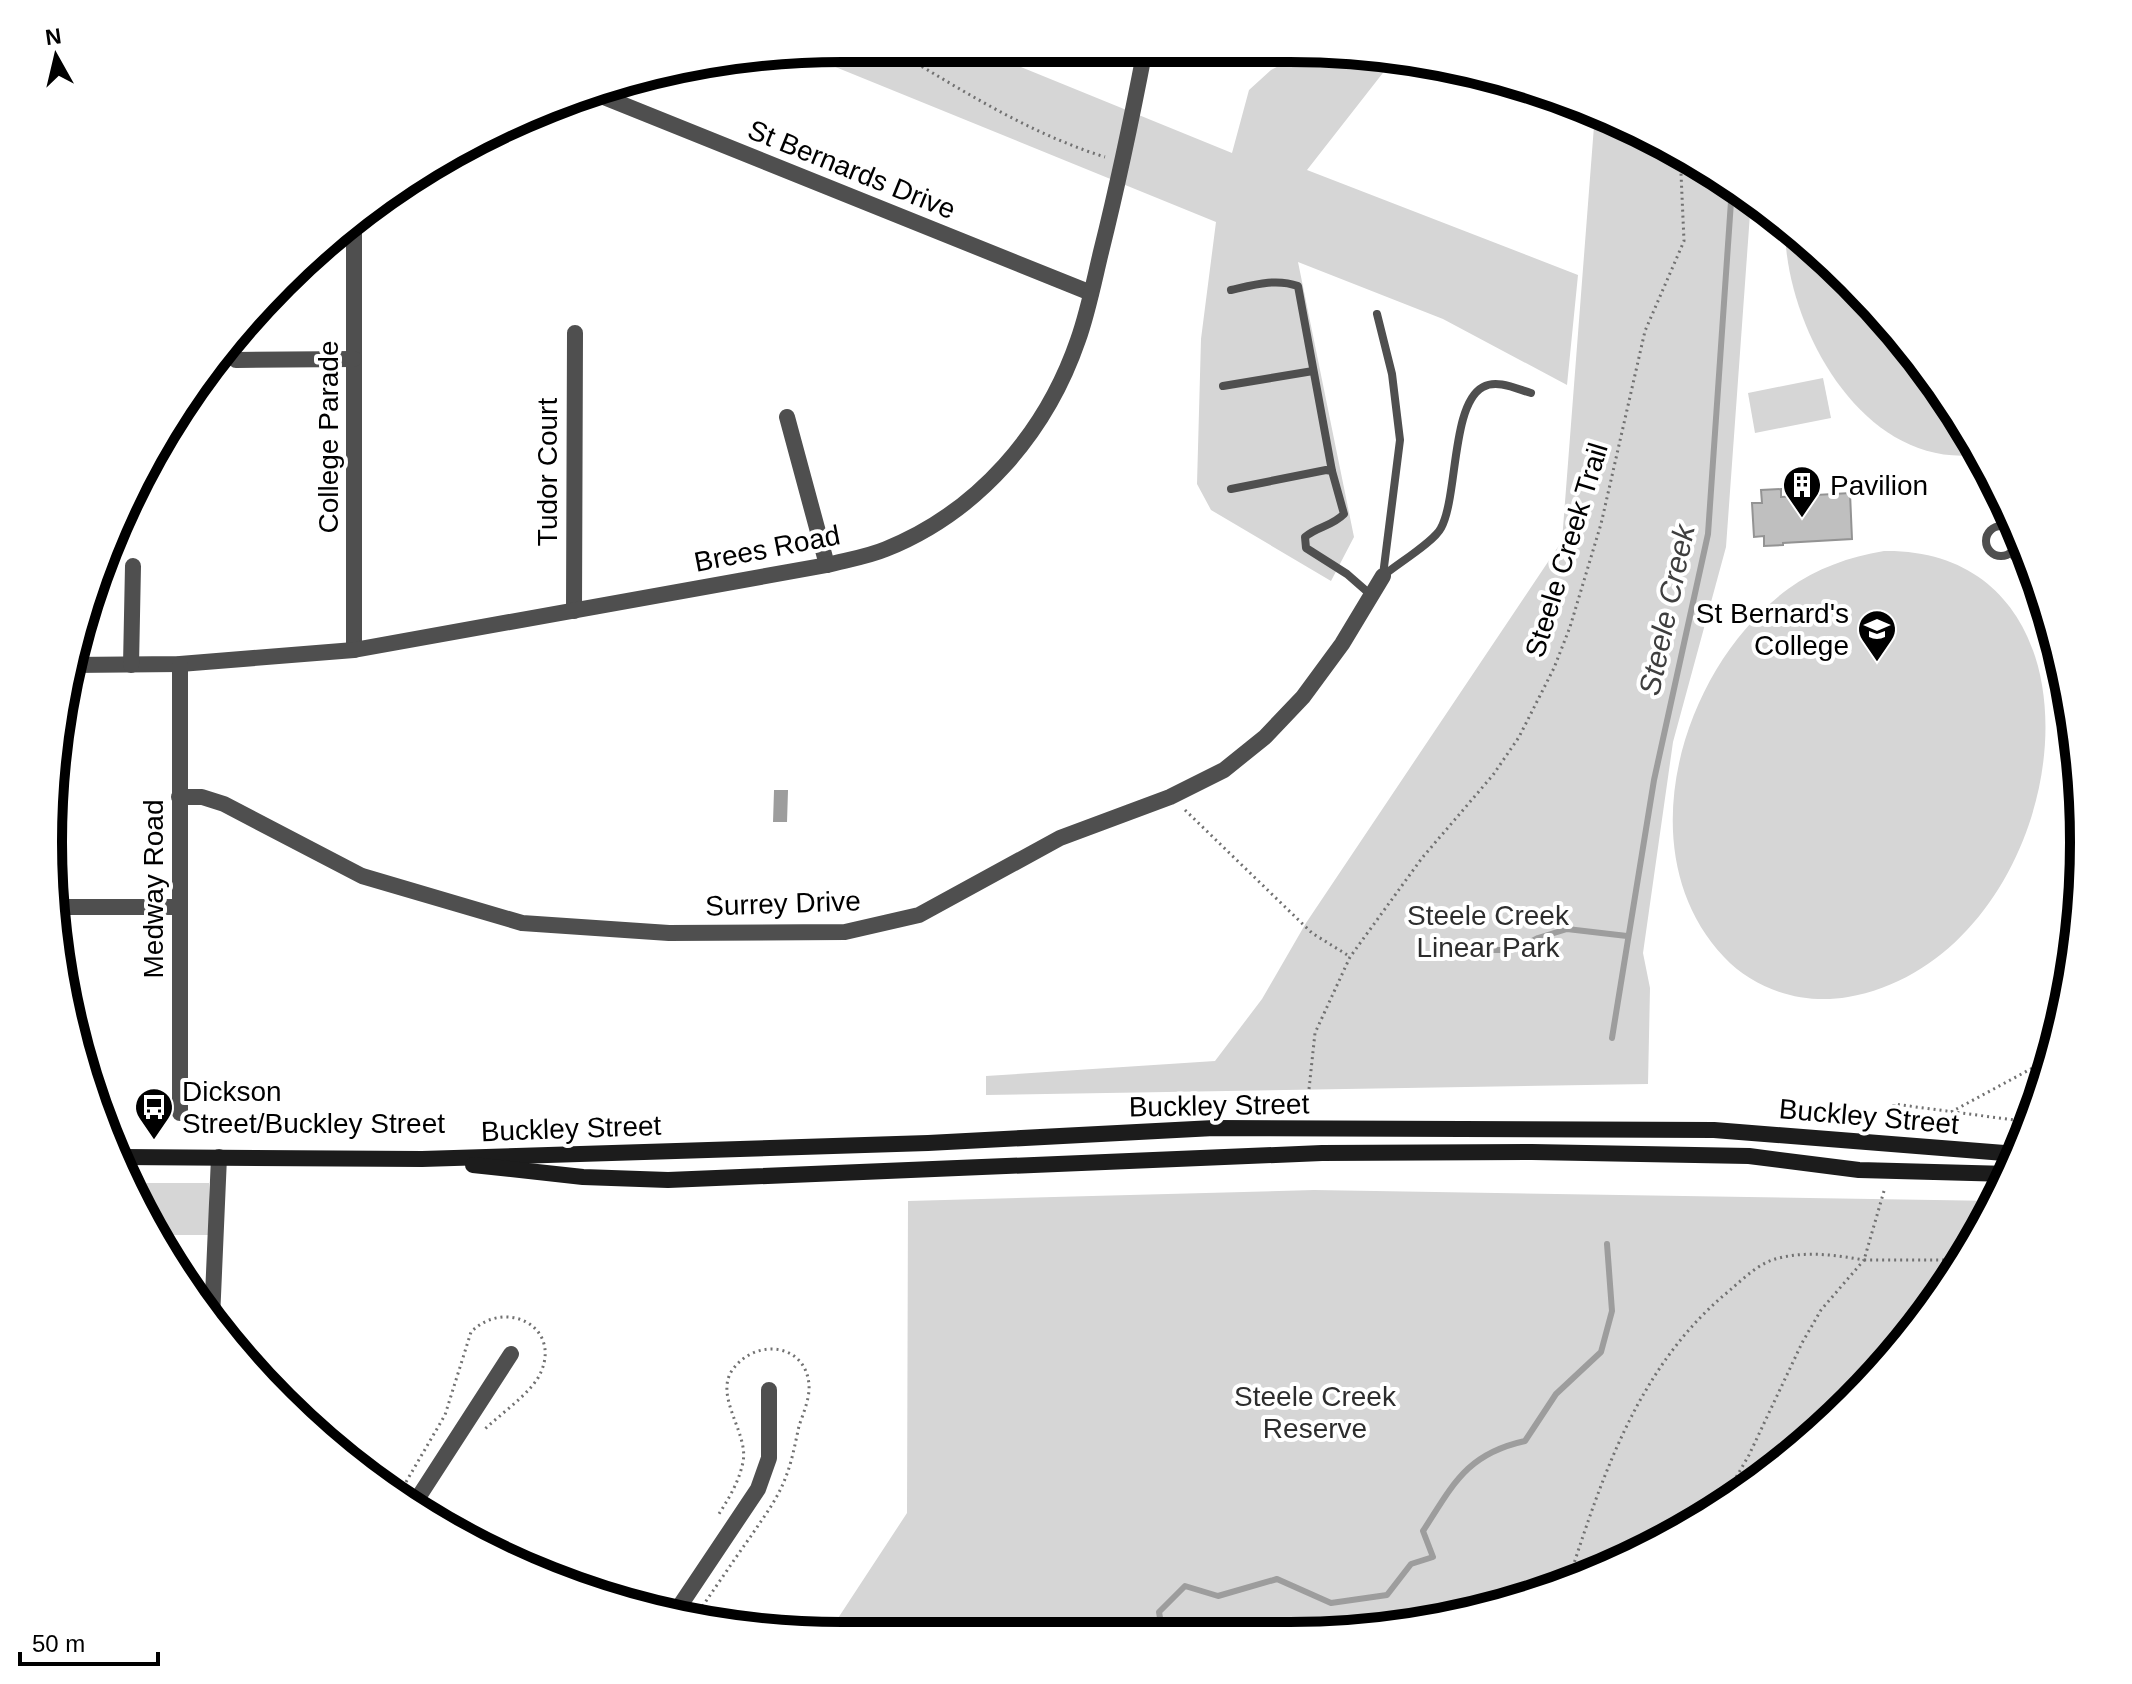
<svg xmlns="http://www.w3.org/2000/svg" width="2132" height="1684" font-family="Helvetica,sans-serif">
	<rect width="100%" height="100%" fill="#fff"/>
	<!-- green -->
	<g fill="#d6d6d6">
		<polygon points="842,48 974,48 1232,153 1249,90 1271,70 1309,50 1341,50 1393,60 1307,170 1578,275 1567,385 1443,319 1298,262 1354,537 1331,581 1211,510 1197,484 1201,339 1216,222 801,53"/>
		<polygon points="1595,113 1687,155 1751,200 1726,547 1673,742 1643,953 1650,988 1648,1084 986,1095 986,1076 1215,1061 1262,999 1306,923 1562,541"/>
		<path d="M 1785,225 L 1813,245 L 1887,319 L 1982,454 C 1863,473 1784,325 1785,225 Z"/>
		<polygon points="1823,378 1831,418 1755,433 1748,393"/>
		<path d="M 1884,551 C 2132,548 2074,957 1848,997 C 1803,1005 1755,990 1724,957 C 1625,852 1682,667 1788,589 C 1817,568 1849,557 1884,551 Z"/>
		<polygon points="131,1183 209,1183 209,1235 153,1235"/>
		<polygon points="1314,1190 1997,1201 1920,1326 1813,1439 1687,1530 1496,1609 1342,1634 827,1635 907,1513 908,1201"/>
	</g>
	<!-- water -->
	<polygon fill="#9d9d9d" points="774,790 788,790 787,822 773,822"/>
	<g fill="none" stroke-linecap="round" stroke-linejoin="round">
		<!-- stream -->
		<g stroke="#9d9d9d" stroke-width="6">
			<polyline points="1483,950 1514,950 1538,938 1567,929 1627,936"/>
			<polyline points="1612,1038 1654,780 1708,534 1732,187"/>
			<path d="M 1163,1635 L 1159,1612 L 1185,1586 L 1218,1596 L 1277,1579 L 1331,1603 L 1387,1595 L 1411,1564 L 1433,1557 L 1423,1531 C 1453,1485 1466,1454 1525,1441 L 1556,1394 L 1601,1352 L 1612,1311 L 1607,1244"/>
		</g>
	</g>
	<!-- building -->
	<polygon fill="#bfbfbf" stroke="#939393" stroke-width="2" points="1781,489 1781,497 1850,493 1852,539 1783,543 1783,545 1764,546 1764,536 1754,537 1752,503 1762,503 1761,490"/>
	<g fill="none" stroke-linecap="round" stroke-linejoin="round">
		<!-- path -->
		<g stroke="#717171" stroke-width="3" stroke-dasharray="2 4" stroke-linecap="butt">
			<path d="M 891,48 C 960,89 1028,133 1105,157"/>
			<polyline points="1185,810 1312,933 1349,956"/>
			<polyline points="1309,1089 1315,1033 1350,957 1422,858 1493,775 1519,737 1554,668 1570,627 1601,524 1645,331 1684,241 1680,151"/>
			<polyline points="1951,1112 2040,1064 2055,1052"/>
			<polyline points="1892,1124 1894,1104 2029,1122"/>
			<polyline points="1884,1191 1864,1260 1961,1260"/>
			<path d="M 406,1482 L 445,1415 L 471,1332 C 505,1298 561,1326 541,1372 C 533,1392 500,1414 484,1430"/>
			<path d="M 1569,1579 C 1603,1473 1640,1364 1729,1291 C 1744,1278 1760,1262 1779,1258 C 1807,1251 1836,1255 1864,1260 L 1821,1310 L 1802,1343 L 1749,1455 L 1719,1507"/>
			<path d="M 692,1621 C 712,1593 731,1564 751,1536 C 763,1518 777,1500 785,1479 C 792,1462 795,1444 799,1426 C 803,1414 810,1398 809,1385 C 806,1343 756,1338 733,1369 C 713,1396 749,1433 743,1462 C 739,1482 728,1500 717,1517"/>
		</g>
		<!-- service -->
		<g stroke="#4f4f4f" stroke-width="8">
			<path d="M 1231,290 C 1253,285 1276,278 1298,286 L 1332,471"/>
			<polyline points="1377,314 1392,374 1400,440 1383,575"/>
			<polyline points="1223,386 1313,371"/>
			<path d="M 1231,489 L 1326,470 L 1332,471 L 1344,514 C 1331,527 1318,526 1305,537 L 1306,548 L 1347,574 L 1371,595"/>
			<circle cx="2001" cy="541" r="15"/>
			<polyline points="2012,554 2041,586"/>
			<path d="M 1383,576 C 1397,564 1434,542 1441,528 C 1458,497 1451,404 1483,387 C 1497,379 1517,389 1531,393"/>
		</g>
		<!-- minor -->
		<g stroke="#4f4f4f" stroke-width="16">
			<polyline points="594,93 1091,293"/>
			<polyline points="354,224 354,650"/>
			<polyline points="236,360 354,359"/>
			<polyline points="787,417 827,565"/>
			<polyline points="574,611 575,333"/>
			<path d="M 71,665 L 180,664 L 354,650 L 827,565 C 846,560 867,557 886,549 C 978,512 1046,433 1078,340 C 1088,312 1094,281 1101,252 C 1118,184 1132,117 1145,49"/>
			<polyline points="131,665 133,566"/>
			<polyline points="179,797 202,797 224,804 362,876 522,923 669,933 845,932 919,915 1060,838 1170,797 1224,770 1265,737 1303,697 1342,644 1383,576"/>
			<polyline points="57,907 178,907"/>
			<polyline points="180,1113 180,664"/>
			<polyline points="212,1319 219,1157"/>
			<polyline points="414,1504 511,1354"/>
			<polyline points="673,1616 758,1489 769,1458 769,1390"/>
		</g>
		<!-- secondary -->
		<g stroke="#1c1c1c" stroke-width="16">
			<polyline points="121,1157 422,1159 928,1143 1214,1128 1714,1130 2017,1154"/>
			<polyline points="473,1165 583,1177 668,1180 1322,1153 1532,1152 1749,1156 1859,1170 2009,1174"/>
		</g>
	</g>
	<!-- icons -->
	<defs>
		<g id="building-pin" transform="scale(2)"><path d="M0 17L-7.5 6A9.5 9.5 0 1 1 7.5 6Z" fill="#000" stroke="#fff"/><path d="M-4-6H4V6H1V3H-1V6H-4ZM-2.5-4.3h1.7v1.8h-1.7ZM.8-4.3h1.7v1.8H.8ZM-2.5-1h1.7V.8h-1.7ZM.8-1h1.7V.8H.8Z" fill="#fff"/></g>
		<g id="school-pin" transform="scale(2)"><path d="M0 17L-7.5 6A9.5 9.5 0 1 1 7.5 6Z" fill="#000" stroke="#fff"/><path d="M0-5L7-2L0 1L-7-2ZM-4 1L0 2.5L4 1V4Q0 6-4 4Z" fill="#fff"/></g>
		<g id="bus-pin" transform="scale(2)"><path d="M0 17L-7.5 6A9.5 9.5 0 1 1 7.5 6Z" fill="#000" stroke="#fff"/><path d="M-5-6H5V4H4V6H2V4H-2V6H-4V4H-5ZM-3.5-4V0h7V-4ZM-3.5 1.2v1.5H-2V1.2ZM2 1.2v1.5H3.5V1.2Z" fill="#fff"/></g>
	</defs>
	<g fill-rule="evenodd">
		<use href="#building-pin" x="1802" y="485"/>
		<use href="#school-pin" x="1877" y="629"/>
		<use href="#bus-pin" x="154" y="1107"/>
	</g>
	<g text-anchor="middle" stroke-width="8" stroke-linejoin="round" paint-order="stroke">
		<!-- street labels -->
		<g font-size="28" fill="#000" stroke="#fff">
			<text transform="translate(852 169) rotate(22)" y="10">St Bernards Drive</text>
			<text transform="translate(328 437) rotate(-90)" y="10">College Parade</text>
			<text transform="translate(547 472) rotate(-90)" y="10">Tudor Court</text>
			<text transform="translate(767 548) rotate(-11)" y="10">Brees Road</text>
			<text transform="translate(1566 550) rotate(-73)" y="10">Steele Creek Trail</text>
			<text transform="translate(153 889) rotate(-90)" y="10">Medway Road</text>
			<text transform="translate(783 903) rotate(-2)" y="10">Surrey Drive</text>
			<text transform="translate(1219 1105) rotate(-1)" y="10">Buckley Street</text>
			<text transform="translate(1869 1116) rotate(5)" y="10">Buckley Street</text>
			<text transform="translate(571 1128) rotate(-2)" y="10">Buckley Street</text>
		</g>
		<!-- poi labels -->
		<g font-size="28" fill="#000" stroke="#fff" text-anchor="start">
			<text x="1830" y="495">Pavilion</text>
			<text x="1849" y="623" text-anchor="end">St Bernard's<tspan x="1849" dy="32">College</tspan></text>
			<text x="182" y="1101">Dickson<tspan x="182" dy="32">Street/Buckley Street</tspan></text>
		</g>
		<!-- park labels -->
		<g font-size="28" fill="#2d2d2d" stroke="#fff">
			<text x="1488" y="925">Steele Creek<tspan x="1488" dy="32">Linear Park</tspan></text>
			<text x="1315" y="1406">Steele Creek<tspan x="1315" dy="32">Reserve</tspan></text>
		</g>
		<!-- water labels -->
		<g font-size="30" font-style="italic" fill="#3e3e3e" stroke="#fff">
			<text transform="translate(1667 610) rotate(-78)" y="10">Steele Creek</text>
		</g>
	</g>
	<!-- crop -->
	<path d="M0 0H2132V1684H0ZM842 62H1290A780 780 0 0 1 2070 842V842A780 780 0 0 1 1290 1622H842A780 780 0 0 1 62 842V842A780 780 0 0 1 842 62Z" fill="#fff" fill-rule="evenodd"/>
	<path fill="none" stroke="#000" stroke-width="10" d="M842 62H1290A780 780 0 0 1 2070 842V842A780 780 0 0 1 1290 1622H842A780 780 0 0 1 62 842V842A780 780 0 0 1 842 62Z"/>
	<!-- north arrow -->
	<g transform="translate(56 56) rotate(352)" stroke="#ffffff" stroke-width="6" paint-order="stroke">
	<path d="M0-6L14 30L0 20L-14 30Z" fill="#000000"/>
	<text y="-12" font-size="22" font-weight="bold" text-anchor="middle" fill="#000000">N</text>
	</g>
	<!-- scale -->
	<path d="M20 1652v12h138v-12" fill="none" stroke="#000000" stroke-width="4"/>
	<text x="32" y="1652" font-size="24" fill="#000000" stroke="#ffffff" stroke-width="6" paint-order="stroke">50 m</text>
</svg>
